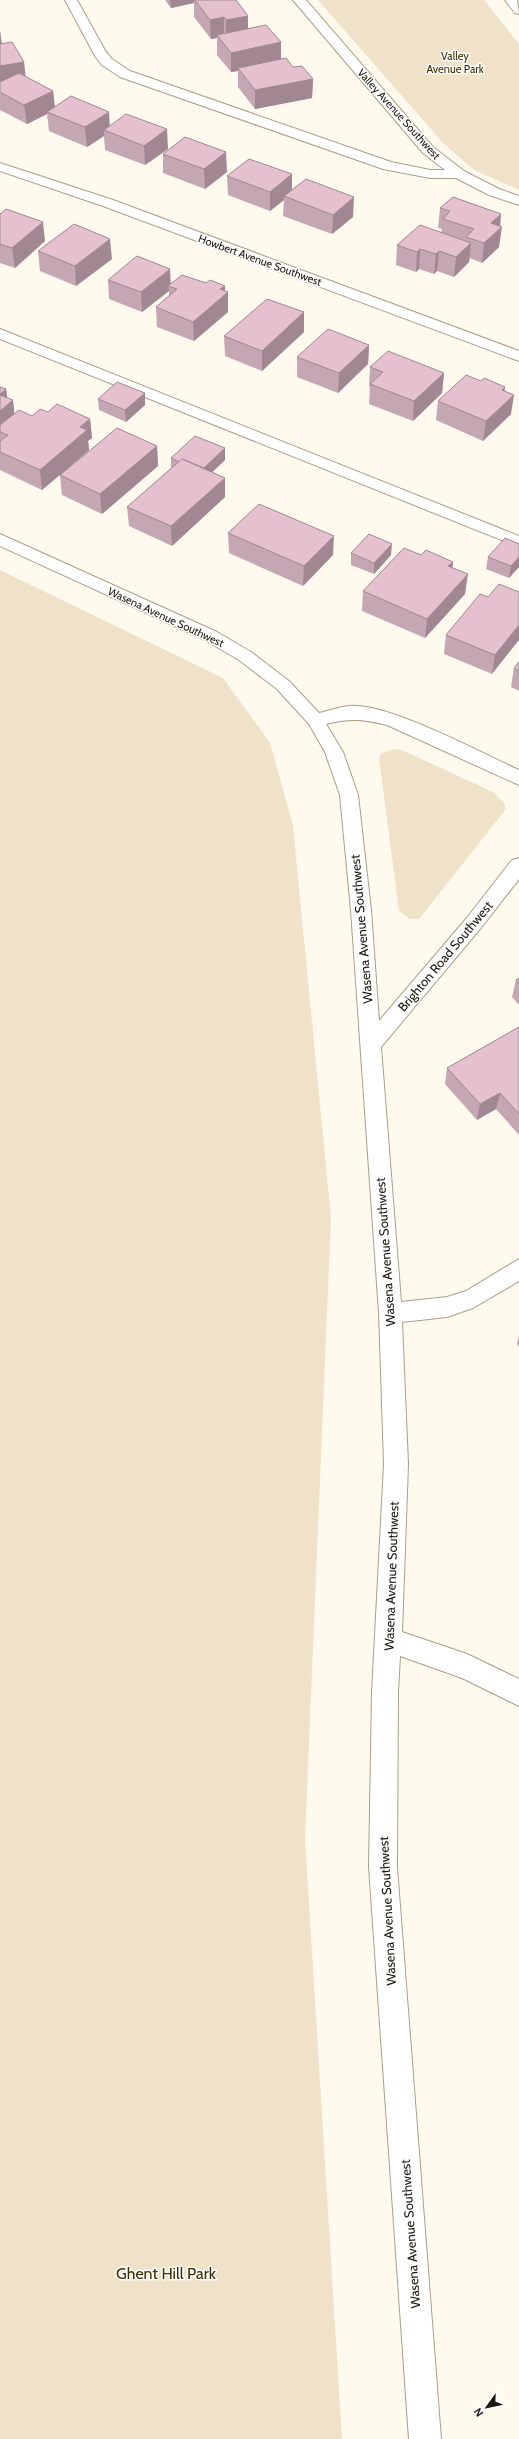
<svg xmlns="http://www.w3.org/2000/svg" width="519" height="2439" font-family="Cabin,sans-serif">
	<rect width="100%" height="100%" fill="#fff9ee"/>
	<!-- green -->
	<g fill="#efe2c8">
		<polygon points="318,0 484,0 519,44 519,190 474,170 444,144"/>
		<polygon points="0,570 223,678 270,743 293,826 331,1218 305,1838 342,2439 0,2439"/>
		<polygon points="395,749 402,750 493,792 504,803 506,809 419,919 410,919 399,911 379,758 382,753"/>
	</g>
	<g fill="none" stroke-linecap="round" stroke-linejoin="round">
		<!-- minor casing -->
		<g stroke="#ab9f85" stroke-width="2">
			<g id="minor">
				<polygon points="65,0 77,0 106,52 112,59 130,71 391,162 430,170 445,170 423,153 293,0 306,0 433,147 464,171 499,189 519,196 519,205 489,195 456,178 430,178 383,169 120,77 102,65 95,56"/>
				<polygon points="505,0 517,0 519,14 515,13"/>
				<polygon points="0,163 113,200 519,351 519,361 103,206 0,171"/>
				<polygon points="0,329 519,536 519,547 0,339"/>
				<path d="M 0,534 L 217,632 L 251,652 L 289,681 L 319,713 C 328,711 339,707 349,706 C 387,702 481,753 519,770 L 519,785 L 387,725 C 363,719 350,718 326,724 L 343,752 L 358,795 L 371,910 L 379,1021 L 466,919 L 512,860 L 519,858 L 519,879 L 480,929 L 381,1047 L 401,1302 L 447,1297 L 466,1291 L 519,1259 L 519,1281 L 473,1308 L 447,1317 L 402,1322 L 408,1464 L 402,1632 L 467,1654 L 519,1679 L 519,1706 L 462,1678 L 400,1656 L 398,1692 L 397,1867 L 441,2439 L 409,2439 L 369,1867 L 372,1692 L 384,1464 L 379,1313 L 351,910 L 340,795 L 325,752 L 309,724 L 277,689 L 239,660 L 205,640 L 0,546 Z"/>
			</g>
		</g>
		<!-- minor -->
		<use href="#minor" fill="#fff" fill-rule="evenodd"/>
	</g>
	<!-- wall -->
	<g fill="#c5a6b3">
		<polygon points="165,0 236,0 248,16 248,29 281,59 293,67 313,79 312,98 255,109 238,87 238,71 231,72 217,55 217,38 211,39 194,17 194,3 171,8"/>
		<polygon points="0,31 2,43 24,62 25,76 53,91 55,107 110,126 168,149 145,165 105,150 104,136 87,147 49,131 47,114 27,124 0,110"/>
		<polygon points="163,154 227,172 205,189 163,173"/>
		<polygon points="227,176 292,190 353,217 332,234 283,216 284,200 270,211 228,195"/>
		<polygon points="440,208 500,226 499,247 482,263 470,258 469,262 454,277 437,271 434,274 419,269 416,272 396,265 397,245 441,232 442,229 438,228"/>
		<polygon points="0,214 45,241 15,268 0,263"/>
		<polygon points="38,251 112,259 76,286 40,271"/>
		<polygon points="108,280 171,284 206,283 225,286 225,291 228,292 228,312 194,341 157,327 156,307 169,296 169,291 142,312 109,299"/>
		<polygon points="304,332 262,371 225,356 224,336"/>
		<polygon points="369,345 368,364 338,393 297,377 297,357"/>
		<polygon points="370,367 444,373 442,393 413,421 369,404 370,387 369,387"/>
		<polygon points="481,381 505,391 511,414 483,441 436,420 438,401"/>
		<polygon points="0,387 6,389 7,398 13,400 14,413 32,416 48,412 90,419 92,438 88,441 89,450 42,490 0,470"/>
		<polygon points="98,399 145,405 126,422 99,410"/>
		<polygon points="157,446 158,466 102,514 62,495 60,475"/>
		<polygon points="225,448 225,460 212,472 225,478 225,497 172,546 129,526 127,507 171,468 171,458"/>
		<polygon points="228,533 333,555 303,586 229,553"/>
		<polygon points="519,544 519,567 509,578 486,569 488,557"/>
		<polygon points="351,553 391,555 374,574 351,565"/>
		<polygon points="421,555 453,562 452,568 465,594 425,638 362,611 363,591"/>
		<polygon points="519,592 492,674 444,654 446,635 488,597"/>
		<polygon points="519,662 519,691 511,687 514,668"/>
		<polygon points="519,978 519,1005 512,997 516,980"/>
		<polygon points="519,1027 519,1135 496,1109 477,1120 445,1084 447,1068"/>
		<polygon points="519,1336 519,1347 517,1344"/>
	</g>
	<!-- shaded-wall -->
	<g fill="#a08792">
		<polygon points="170,0 194,0 194,3 171,8"/>
		<polygon points="248,16 248,35 226,39 226,20"/>
		<polygon points="224,17 224,36 217,35 217,38 211,39 210,20"/>
		<polygon points="0,31 2,51 0,51"/>
		<polygon points="281,42 281,62 238,68 238,71 231,72 231,53"/>
		<polygon points="24,62 26,81 0,86 0,66"/>
		<polygon points="313,79 312,98 255,109 255,90"/>
		<polygon points="53,91 55,110 47,112 47,114 27,124 24,105"/>
		<polygon points="109,112 110,131 104,130 104,136 87,147 85,127"/>
		<polygon points="167,129 168,149 145,165 144,146"/>
		<polygon points="226,152 227,172 205,189 204,169"/>
		<polygon points="292,174 292,194 284,196 284,200 270,211 270,192"/>
		<polygon points="354,197 353,217 332,234 333,215"/>
		<polygon points="501,214 500,229 502,227 499,247 482,263 484,243 491,223"/>
		<polygon points="43,222 45,241 15,268 12,248"/>
		<polygon points="110,239 112,259 76,286 75,266"/>
		<polygon points="471,243 469,262 454,277 456,257"/>
		<polygon points="420,249 419,269 416,272 417,252"/>
		<polygon points="439,251 437,271 434,274 436,254"/>
		<polygon points="170,269 171,287 168,286 169,291 142,312 141,292"/>
		<polygon points="225,286 225,294 228,292 228,312 194,341 193,322 220,289"/>
		<polygon points="304,312 304,332 262,371 262,351"/>
		<polygon points="369,345 368,364 338,393 339,373"/>
		<polygon points="444,373 442,393 413,421 414,401"/>
		<polygon points="505,387 503,404 514,395 511,414 483,441 486,421 502,390"/>
		<polygon points="6,389 8,404 13,400 15,420 0,432 0,394"/>
		<polygon points="145,393 145,405 126,422 125,410"/>
		<polygon points="90,419 92,438 88,441 89,450 42,490 40,470 80,427"/>
		<polygon points="157,446 158,466 102,514 100,494"/>
		<polygon points="225,448 225,460 201,483 201,471"/>
		<polygon points="225,478 225,497 172,546 171,526"/>
		<polygon points="334,536 333,555 303,586 304,566"/>
		<polygon points="392,544 391,555 374,574 374,563"/>
		<polygon points="519,557 519,567 509,578 511,566"/>
		<polygon points="453,562 451,581 448,566"/>
		<polygon points="468,574 465,594 425,638 427,619"/>
		<polygon points="519,625 519,640 492,674 495,655"/>
		<polygon points="500,1093 496,1109 477,1120 480,1104"/>
	</g>
	<!-- building -->
	<g fill="#e5c1d0" stroke="#a08792">
		<polygon points="195,0 236,0 248,16 226,20 224,17 210,20"/>
		<polygon points="266,25 281,42 231,53 217,35"/>
		<polygon points="12,42 24,62 0,66 0,44"/>
		<polygon points="286,58 293,67 302,66 313,79 255,90 238,68"/>
		<polygon points="19,73 53,91 24,105 0,92 0,82"/>
		<polygon points="71,96 109,112 85,127 47,112"/>
		<polygon points="126,114 167,129 144,146 104,130"/>
		<polygon points="185,137 226,152 204,169 163,154"/>
		<polygon points="249,159 292,174 270,192 227,176"/>
		<polygon points="306,179 354,197 333,215 284,196"/>
		<polygon points="453,197 501,214 491,223 502,227 484,243 466,237 474,229 443,219 450,211 440,208"/>
		<polygon points="6,209 43,222 12,248 0,244 0,214"/>
		<polygon points="74,224 110,239 75,266 38,251"/>
		<polygon points="420,225 471,243 456,257 439,251 436,254 420,249 417,252 397,245"/>
		<polygon points="137,256 170,269 141,292 108,280"/>
		<polygon points="182,275 206,283 210,280 225,286 220,289 228,292 193,322 156,307 177,289 168,286"/>
		<polygon points="267,299 304,312 262,351 224,336"/>
		<polygon points="328,329 369,345 339,373 297,357"/>
		<polygon points="388,351 444,373 414,401 370,384 383,372 370,367"/>
		<polygon points="466,375 481,381 484,378 505,387 502,390 514,395 486,421 438,401"/>
		<polygon points="117,382 145,393 125,410 98,399"/>
		<polygon points="0,387 6,389 0,394"/>
		<polygon points="0,395 13,400 0,411"/>
		<polygon points="57,404 90,419 80,427 87,430 40,470 0,452 0,441 8,435 0,432 0,425 19,410 32,416 40,409 48,412"/>
		<polygon points="117,428 157,446 100,494 60,475"/>
		<polygon points="195,436 225,448 204,468 182,459 179,462 171,458"/>
		<polygon points="182,459 225,478 171,526 127,507"/>
		<polygon points="259,504 334,536 304,566 228,533"/>
		<polygon points="369,534 392,544 374,563 351,553"/>
		<polygon points="505,538 519,544 519,557 511,566 488,557"/>
		<polygon points="404,548 421,555 426,550 453,562 448,566 468,574 427,619 363,591"/>
		<polygon points="499,584 519,592 519,625 495,655 446,635 480,594 488,597"/>
		<polygon points="519,662 519,671 514,668"/>
		<polygon points="519,978 519,984 516,980"/>
		<polygon points="519,1027 519,1114 500,1093 480,1104 447,1068"/>
	</g>
	<g text-anchor="middle" stroke-width="3" stroke-linejoin="round" paint-order="stroke">
		<!-- far-park labels -->
		<g font-size="11" fill="#3c2c02" stroke="#fff">
			<text x="455" y="60">Valley<tspan x="455" dy="13">Avenue Park</tspan></text>
		</g>
		<!-- far-street labels -->
		<g font-size="11" fill="#1e190f" stroke="#fff">
			<text transform="translate(399 114) rotate(48)" y="4">Valley Avenue Southwest</text>
			<text transform="translate(260 260) rotate(20)" y="4">Howbert Avenue Southwest</text>
			<text transform="translate(166 617) rotate(25)" y="4">Wasena Avenue Southwest</text>
		</g>
		<!-- street labels -->
		<g font-size="13" fill="#1e190f" stroke="#fff">
			<text transform="translate(361 929) rotate(-95)" y="5">Wasena Avenue Southwest</text>
			<text transform="translate(445 956) rotate(-50)" y="5">Brighton Road Southwest</text>
			<text transform="translate(385 1252) rotate(-94)" y="5">Wasena Avenue Southwest</text>
			<text transform="translate(391 1576) rotate(-88)" y="5">Wasena Avenue Southwest</text>
			<text transform="translate(387 1911) rotate(-93)" y="5">Wasena Avenue Southwest</text>
			<text transform="translate(410 2234) rotate(-94)" y="5">Wasena Avenue Southwest</text>
		</g>
		<!-- near-park labels -->
		<g font-size="16" fill="#3c2c02" stroke="#fff">
			<text x="166" y="2279">Ghent Hill Park</text>
		</g>
	</g>
	<!-- north arrow -->
	<g transform="translate(487 2407) rotate(237)" stroke="#ffffff" stroke-width="3" paint-order="stroke">
	<path d="M0-3L7 15L0 10L-7 15Z" fill="#1e190f"/>
	<text y="-6" font-size="11" font-weight="bold" text-anchor="middle" fill="#1e190f">N</text>
	</g>
</svg>
